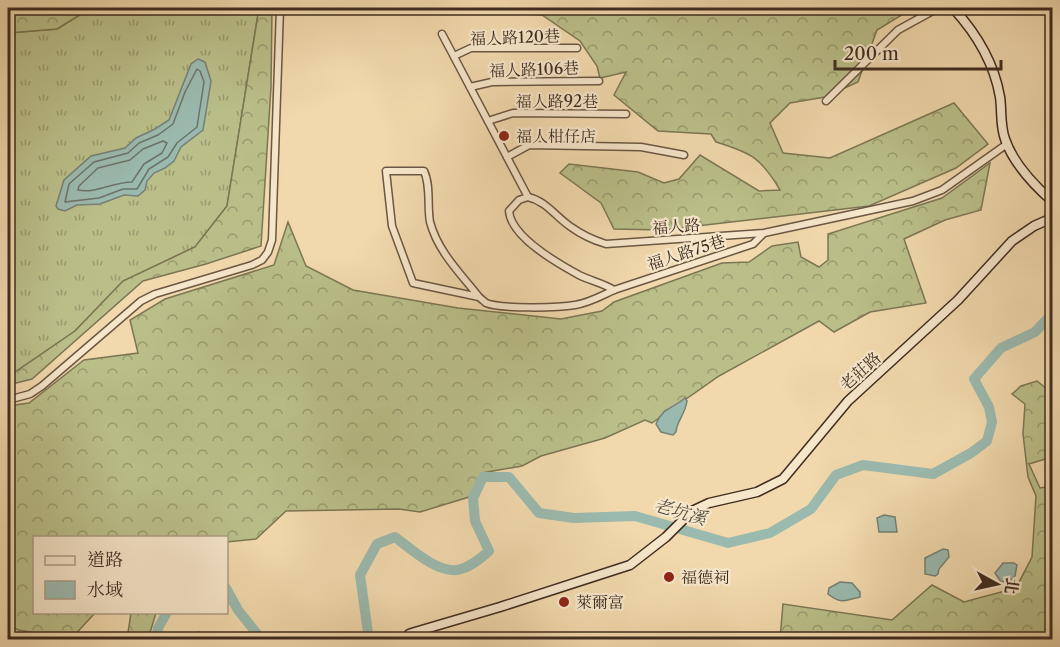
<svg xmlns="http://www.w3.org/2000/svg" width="1060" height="647" font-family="'Libre Caslon Text','Noto Serif TC',serif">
	<defs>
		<pattern id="grass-tufts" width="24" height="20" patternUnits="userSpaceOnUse" patternTransform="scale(1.5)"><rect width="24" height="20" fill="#babf8a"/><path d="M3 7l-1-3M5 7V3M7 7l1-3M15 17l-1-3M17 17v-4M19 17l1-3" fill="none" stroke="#999b70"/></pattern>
		<pattern id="forest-crowns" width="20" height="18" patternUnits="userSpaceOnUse" patternTransform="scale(1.5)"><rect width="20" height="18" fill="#babf8a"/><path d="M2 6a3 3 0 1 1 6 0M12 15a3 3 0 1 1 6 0" fill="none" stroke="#999b70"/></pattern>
	</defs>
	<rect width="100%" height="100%" fill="#f1d9ad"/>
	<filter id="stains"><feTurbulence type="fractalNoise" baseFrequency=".00333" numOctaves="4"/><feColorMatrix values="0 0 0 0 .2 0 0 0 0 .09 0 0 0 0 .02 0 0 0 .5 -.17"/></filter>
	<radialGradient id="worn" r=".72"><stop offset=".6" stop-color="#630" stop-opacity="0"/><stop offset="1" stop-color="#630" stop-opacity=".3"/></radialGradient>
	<!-- grass -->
	<polygon fill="url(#grass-tufts)" stroke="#7c7655" stroke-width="1.5" points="91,8 259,8 227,206 195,247 123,281 75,331 8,377 8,33 57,29"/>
	<!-- forest -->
	<g fill="url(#forest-crowns)" stroke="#7c7655" stroke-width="1.5">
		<polygon points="8,8 91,8 57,29 8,33"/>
		<polygon points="259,8 272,8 271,87 261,246 206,264 143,281 32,379 8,385 8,377 75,331 123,281 195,247 227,206"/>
		<path d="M 446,8 L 913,8 L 877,30 L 858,82 L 825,97 L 790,103 L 770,123 L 783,153 L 830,158 L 954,103 L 988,144 L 956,168 L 869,206 L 662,230 L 614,229 L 601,203 L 560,173 L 569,164 L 638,172 L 664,183 L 679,179 L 700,155 L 759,191 L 780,190 C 761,158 752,153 716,142 L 711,134 L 658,131 L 614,95 L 626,72 L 600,78 L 597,66 L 580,41 L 542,15 Z"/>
		<polygon points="990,163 981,210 945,220 904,239 926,303 870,312 834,332 819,321 719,376 652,423 645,420 605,438 541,456 522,466 482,473 469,497 420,512 399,509 286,511 256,539 227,542 226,538 34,538 34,612 95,613 71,639 18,630 8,624 8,406 29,403 84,360 138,353 130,320 165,299 274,265 288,222 306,266 353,290 458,308 561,319 602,311 614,302 722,263 749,262 772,246 798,242 801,257 819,267 828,260 828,234 942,198"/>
		<polygon points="1037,381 1052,393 1052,430 1048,449 1052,457 1029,464 1040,488 1052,486 1052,639 780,639 783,604 892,620 932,585 964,602 1016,588 1032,557 1036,496 1028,477 1023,434 1025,404 1012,394 1021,386"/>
		<polygon points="131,613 156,613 148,639 127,639"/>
	</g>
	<!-- water -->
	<g fill="#9bbaaf" stroke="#768176" stroke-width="1.5">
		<polygon points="198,59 205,62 211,81 203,130 181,147 174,161 165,168 154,173 147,181 145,190 138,196 124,195 100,204 77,205 65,211 58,209 56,206 64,180 91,156 125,148 136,138 155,129 169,120 191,64"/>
		<path d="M 685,398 L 687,401 C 685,415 677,420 676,432 L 673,435 L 661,432 L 656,424 C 662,408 675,407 685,398 Z"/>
		<polygon points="884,515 895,517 897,532 879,532 877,518"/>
		<polygon points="943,549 948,550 949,557 939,569 938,574 935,576 925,574 925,558"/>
		<polygon points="1003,563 1014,563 1017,565 1015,576 1011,580 1001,582 995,573"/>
		<path d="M 840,582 L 852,583 L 860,592 L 860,597 C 844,600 842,605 828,594 L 829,588 Z"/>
	</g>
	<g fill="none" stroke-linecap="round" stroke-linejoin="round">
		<!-- shore -->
		<g stroke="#6c7368" stroke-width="1.5">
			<polygon points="197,69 200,71 204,82 197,127 177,143 168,157 149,169 137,189 123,189 99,198 65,202 69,184 94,162 128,153 139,143 158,135 173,124 185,92"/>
			<path d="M 163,141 L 167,143 L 162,153 L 144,164 L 132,182 C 114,182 94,194 78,190 L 79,186 L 98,168 L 130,160 L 143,149 Z"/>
		</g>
		<!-- river -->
		<g stroke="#9bbaaf" stroke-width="10">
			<polyline points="226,588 238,610 262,640"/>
			<polyline points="156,640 158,628 167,612"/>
			<path d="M 369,640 L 360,575 L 377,544 L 395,537 C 411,549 440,576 461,569 C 472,566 481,558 489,551 L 475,521 L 473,498 L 483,477 L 509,477 L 539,513 L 574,518 L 635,516 L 728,543 L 770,533 L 811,509 L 836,475 L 863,465 L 933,474 L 971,453 L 987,441 L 992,422 L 989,407 L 974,379 L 1001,348 L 1035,332 L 1052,314"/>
		</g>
		<!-- street casing -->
		<g stroke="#6b5743" stroke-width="9">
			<g id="street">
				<path d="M 442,34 L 528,197 C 546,201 556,217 571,227 C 582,235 593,240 606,244 L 764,233 L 913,201 L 942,190 L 1007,144"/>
				<polyline points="454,56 471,48 577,48"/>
				<polyline points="470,87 492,82 599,81"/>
				<polyline points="826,101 898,30 938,8"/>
				<polyline points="488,121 513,113 626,114"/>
				<polyline points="507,157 529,145 641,147 684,155"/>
				<path d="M 528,197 L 519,200 L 509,211 C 511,237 557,263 579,275 C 591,281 603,283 614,290"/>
				<path d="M 479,297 L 413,283 L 392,226 L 386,171 L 424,171 C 431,186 427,206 430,222 C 438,252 461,274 479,297 C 480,298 485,302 486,303 C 501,309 558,308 575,305 C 589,303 601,296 614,290 L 753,244 L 763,234"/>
				<polyline points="8,400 30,394 42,386 141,301 155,294 252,265 262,260 268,252 272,240 280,8"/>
				<polyline points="192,640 199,636 213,640"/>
			</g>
		</g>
		<!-- secondary casing -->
		<g stroke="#3e2c20" stroke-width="11">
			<g id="secondary">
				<path d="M 953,8 C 976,33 994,62 1000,97 C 1002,110 1000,126 1005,139 C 1013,163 1034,185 1052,201"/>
				<polyline points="404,640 409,634 415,632 500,607 630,565 666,537 692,511 709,503 757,492 783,479 848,401 958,300 1012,241 1034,226 1052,218"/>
			</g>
		</g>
		<!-- street -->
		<use href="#street" stroke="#f6e6ca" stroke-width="6"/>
		<!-- secondary -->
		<use href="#secondary" stroke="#f6e6ca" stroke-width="8"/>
	</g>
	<!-- markers -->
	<g fill="#8f2418" stroke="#f6e6ca" stroke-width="2">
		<circle cx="504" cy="136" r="6"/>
		<circle cx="669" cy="577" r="6"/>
		<circle cx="564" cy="602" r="6"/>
	</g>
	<g text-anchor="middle" stroke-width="4.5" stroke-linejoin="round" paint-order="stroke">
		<!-- street labels -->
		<g font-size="16" fill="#3e2c20" stroke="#f6e6ca">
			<text transform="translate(515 37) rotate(-2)" y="6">福人路120巷</text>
			<text transform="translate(534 69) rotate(-2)" y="6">福人路106巷</text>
			<text x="557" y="107">福人路92巷</text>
			<text transform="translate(676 226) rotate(-4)" y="6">福人路</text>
			<text transform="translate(686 252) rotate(-18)" y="6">福人路75巷</text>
			<text transform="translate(860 371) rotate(-42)" y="6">老莊路</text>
		</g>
		<!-- poi labels -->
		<g font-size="16" fill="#3e2c20" stroke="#f6e6ca" text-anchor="start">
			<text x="516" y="142">福人柑仔店</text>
			<text x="681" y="583">福德祠</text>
			<text x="576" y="608">萊爾富</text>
		</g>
		<!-- water labels -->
		<g font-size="18" font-style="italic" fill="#555044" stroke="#f6e6ca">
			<text transform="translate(680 512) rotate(16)" y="6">老坑溪</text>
		</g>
	</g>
	<!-- margin -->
	<rect width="1060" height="647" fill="none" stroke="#f1d9ad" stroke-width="30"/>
	<rect x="9" y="9" width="1042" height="629" fill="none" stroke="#3e2c20" stroke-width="3"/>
	<rect x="15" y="15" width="1030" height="617" fill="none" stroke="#3e2c20" stroke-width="1.5"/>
	<!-- legend -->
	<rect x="33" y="536" width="195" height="78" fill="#f6e6ca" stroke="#ac9c86" stroke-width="1.5"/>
	<rect x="45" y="556" width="30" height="9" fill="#f6e6ca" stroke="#ac9c86" stroke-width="1.5"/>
	<text x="87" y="566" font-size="18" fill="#3e2c20">道路</text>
	<rect x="45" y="581" width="30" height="18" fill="#9bbaaf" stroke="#ac9c86" stroke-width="1.5"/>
	<text x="87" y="596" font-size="18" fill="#3e2c20">水域</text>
	<!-- north arrow -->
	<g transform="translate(997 584) rotate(98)" stroke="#f6e6ca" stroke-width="4.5" paint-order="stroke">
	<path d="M0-4.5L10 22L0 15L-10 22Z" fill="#3e2c20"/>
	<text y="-9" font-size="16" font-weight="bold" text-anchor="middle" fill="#3e2c20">北</text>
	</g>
	<!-- scale -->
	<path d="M835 60v9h166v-9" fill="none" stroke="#3e2c20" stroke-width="3"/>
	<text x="844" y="60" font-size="18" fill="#3e2c20" stroke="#f6e6ca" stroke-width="4.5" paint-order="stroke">200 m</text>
	<rect width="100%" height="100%" filter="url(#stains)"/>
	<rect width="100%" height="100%" fill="url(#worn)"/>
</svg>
